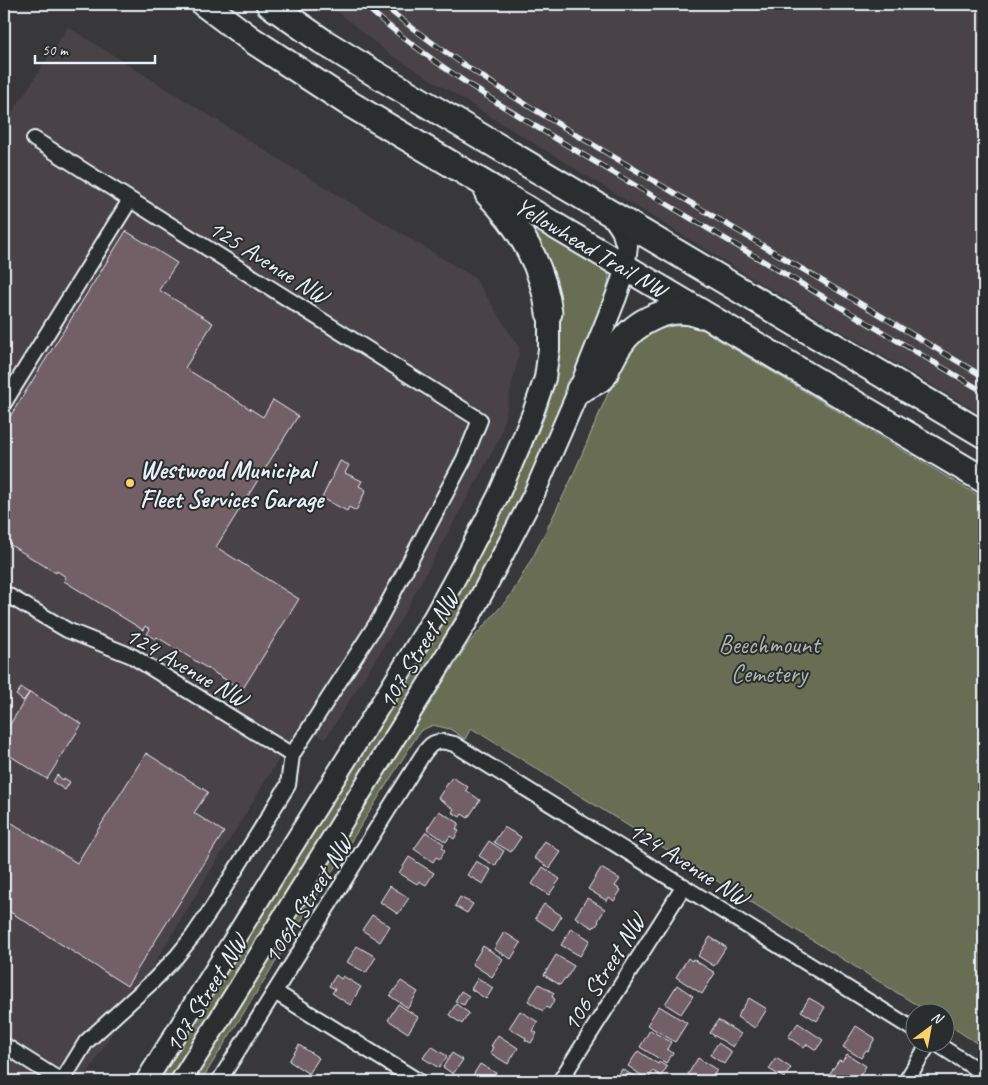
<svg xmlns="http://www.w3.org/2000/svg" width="988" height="1085" font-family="Caveat,sans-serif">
	<rect width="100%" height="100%" fill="#383739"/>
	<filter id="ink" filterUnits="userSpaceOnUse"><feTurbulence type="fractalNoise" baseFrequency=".02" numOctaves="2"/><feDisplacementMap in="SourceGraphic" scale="10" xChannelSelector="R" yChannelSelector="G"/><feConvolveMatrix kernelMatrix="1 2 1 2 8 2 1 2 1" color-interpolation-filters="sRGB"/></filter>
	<g filter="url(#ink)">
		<!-- built -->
		<g fill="#494346">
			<polygon points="328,4 984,4 984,416 750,277 388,53"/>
			<polygon points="68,27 290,166 475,278 520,349 500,438 400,621 325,739 300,724 83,1081 4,1081 4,125"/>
		</g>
		<!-- green -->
		<g fill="#676d53" stroke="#a8afa6">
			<path d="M 532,225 L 606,268 L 609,276 L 607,291 C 577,364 549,438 514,509 C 462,613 399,712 337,811 C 280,901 224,991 168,1081 L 156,1081 L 509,493 L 531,449 L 547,411 L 554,381 L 530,228 Z"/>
			<polygon points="690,325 707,331 714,337 984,499 984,1048 946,1023 946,1012 928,1012 471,728 465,739 450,729 433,725 420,731 201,1081 193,1081 430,703 468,644 511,595 535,553 570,482 609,391 627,355 644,337 663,327"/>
		</g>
		<!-- building -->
		<g fill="#726066" stroke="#e8f1f8">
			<polygon points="126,231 177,263 159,290 213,323 185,368 263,417 273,400 298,416 216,547 299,599 242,690 157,637 155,639 147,634 150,629 145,626 143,630 64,581 66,577 57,571 56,573 4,541 4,426"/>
			<polygon points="340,461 349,465 345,473 362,481 359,486 366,490 356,511 349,507 347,511 322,498"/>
			<polygon points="21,688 29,693 23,701 16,695"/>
			<polygon points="30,692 82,724 47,779 4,752 4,734"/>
			<polygon points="146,753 208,792 194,813 224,832 127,986 4,908 4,818 77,863"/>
			<polygon points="57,775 63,780 64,778 70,782 65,790 53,782"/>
			<polygon points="452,777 468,787 466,790 480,800 468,818 462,814 460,817 452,812 454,809 438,798"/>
			<polygon points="439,811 459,823 456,829 459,831 454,839 450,836 446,842 427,829"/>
			<polygon points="504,827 521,837 511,852 494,842"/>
			<polygon points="426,832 444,844 442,848 445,850 440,859 436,857 433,862 414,849"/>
			<polygon points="489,841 504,851 495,866 479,856"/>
			<polygon points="545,841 561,852 550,868 534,858"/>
			<polygon points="409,857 434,873 426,885 419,881 417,884 399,873"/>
			<polygon points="476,861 491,870 483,884 467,875"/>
			<polygon points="543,867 560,879 549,895 532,884"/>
			<polygon points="601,868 620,879 615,886 621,890 614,901 609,897 607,901 588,889"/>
			<polygon points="390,886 409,898 398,914 380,902"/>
			<polygon points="460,897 473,904 467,913 455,906"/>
			<polygon points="587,898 605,909 598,921 599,922 595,927 594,926 593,928 575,917"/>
			<polygon points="544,904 562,916 553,930 535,918"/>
			<polygon points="372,915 390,926 380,942 362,930"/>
			<polygon points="571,928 590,940 580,956 561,945"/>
			<polygon points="504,932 521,943 511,959 494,949"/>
			<polygon points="710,937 726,947 714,966 698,956"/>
			<polygon points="357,946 376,957 366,973 347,962"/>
			<polygon points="483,946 503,959 492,977 472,964"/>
			<polygon points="556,955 574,966 566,979 565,978 560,985 544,975"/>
			<polygon points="688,958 692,961 693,959 715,973 702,994 676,977"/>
			<polygon points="336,975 341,979 343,976 361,987 350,1005 332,993 335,989 329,986"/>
			<polygon points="478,978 493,988 486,999 471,989"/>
			<polygon points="401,981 418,992 408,1008 390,996"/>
			<polygon points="539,984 554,993 552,997 555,999 549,1009 546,1007 543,1011 528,1001"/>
			<polygon points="677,985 693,996 681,1014 665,1004"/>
			<polygon points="461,991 469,996 464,1005 455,1001"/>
			<polygon points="749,998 767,1009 755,1028 737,1017"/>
			<polygon points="809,998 825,1007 817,1021 801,1011"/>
			<polygon points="398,1004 418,1017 408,1033 388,1020"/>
			<polygon points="456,1004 469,1013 462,1024 449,1015"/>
			<polygon points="659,1006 687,1023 675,1042 647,1025"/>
			<polygon points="520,1011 538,1022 533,1031 537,1033 531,1043 525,1040 526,1038 509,1028"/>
			<polygon points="718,1020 741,1034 733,1047 710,1033"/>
			<polygon points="798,1023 823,1040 816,1050 807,1044 804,1048 788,1037"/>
			<polygon points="856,1026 875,1038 868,1051 866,1050 861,1058 843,1047"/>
			<polygon points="650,1030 671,1042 667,1049 673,1053 666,1063 640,1047"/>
			<polygon points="498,1035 518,1048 508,1064 490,1053 493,1047 491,1046"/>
			<polygon points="718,1043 732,1052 724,1064 710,1055"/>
			<polygon points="299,1045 319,1058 309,1074 289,1061"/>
			<polygon points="431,1046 447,1056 439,1068 423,1058"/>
			<polygon points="638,1051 658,1064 659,1062 667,1067 661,1076 653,1071 648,1080 628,1066"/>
			<polygon points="452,1053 463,1060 453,1074 443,1067"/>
			<polygon points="847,1054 866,1066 857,1081 854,1079 853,1081 840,1081 829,1075 839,1060 842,1061"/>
			<polygon points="698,1058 717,1070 710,1081 698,1081 688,1074"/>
			<polygon points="776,1058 791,1068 784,1078 769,1069"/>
			<polygon points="480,1064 496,1073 492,1081 473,1081 470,1080"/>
			<polygon points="622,1069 642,1081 615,1081"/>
		</g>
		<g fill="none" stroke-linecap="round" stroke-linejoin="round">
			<!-- street casing -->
			<g stroke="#e8f1f8" stroke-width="18">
				<g id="street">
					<polyline points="34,139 480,420 464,459 380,618 292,755 288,785 212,908 193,936 177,956 153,981 86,1042 62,1081"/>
					<polyline points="4,403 130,200"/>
					<polyline points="4,593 67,630 132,656 292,755"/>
					<polyline points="275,992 418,1081"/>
					<polyline points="934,1042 984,1074"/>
					<polyline points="4,1045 61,1081"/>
					<path d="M 219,1081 L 420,759 C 430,743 435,738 454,744 L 916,1031"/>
					<polyline points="560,1081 684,886"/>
					<polyline points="906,1081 930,1042"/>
				</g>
			</g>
			<!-- secondary casing -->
			<g stroke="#e8f1f8" stroke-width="24">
				<g id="secondary">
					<polyline points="146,1081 390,689 434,617 464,562 498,496 521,443 534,410 545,378 549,349 549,313"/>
					<polyline points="181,1081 468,620 499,562 533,496 579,390 616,297 623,277 627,246 622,230 612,215"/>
				</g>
			</g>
			<!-- highway casing -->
			<g stroke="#e8f1f8" stroke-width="29">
				<g id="highway">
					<polyline points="204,4 252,40 350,104 984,480"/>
					<polyline points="269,4 322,41 369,70 984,435"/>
					<path d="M 488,194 C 520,226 544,268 549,313"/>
					<path d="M 579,390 C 585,387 599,381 603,377 C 605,374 607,369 608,366 C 612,359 615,352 619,346 C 635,321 671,303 700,315"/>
				</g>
			</g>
			<!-- street -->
			<use href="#street" stroke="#2a2d2e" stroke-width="14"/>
			<!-- secondary -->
			<use href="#secondary" stroke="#2a2d2e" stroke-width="20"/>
			<!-- highway -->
			<use href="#highway" stroke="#2a2d2e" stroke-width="25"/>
			<!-- rail casing -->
			<g stroke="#e8f1f8" stroke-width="5.5">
				<g id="rail">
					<path d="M 363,4 C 445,77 542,130 636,186 C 752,254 868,323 984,392"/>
					<path d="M 382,4 C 462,70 554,121 644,175 C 757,242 871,310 984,377"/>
				</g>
			</g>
			<!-- rail -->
			<use href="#rail" stroke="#2a2d2e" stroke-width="4" stroke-dasharray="11" stroke-linecap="butt"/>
		</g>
	</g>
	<!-- markers -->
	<circle fill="#ffd166" stroke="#2a2d2e" stroke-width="2" cx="130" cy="483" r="5"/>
	<g text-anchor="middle" stroke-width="4" stroke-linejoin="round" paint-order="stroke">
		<!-- street labels -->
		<g font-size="25" fill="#e8f1f8" stroke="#2a2d2e">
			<text transform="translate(591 247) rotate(31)" y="9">Yellowhead Trail NW</text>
			<text transform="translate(269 261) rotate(32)" y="9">125 Avenue NW</text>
			<text transform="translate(418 649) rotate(-59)" y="9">107 Street NW</text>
			<text transform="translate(187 666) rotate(30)" y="9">124 Avenue NW</text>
			<text transform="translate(689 863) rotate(32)" y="9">124 Avenue NW</text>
			<text transform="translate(307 899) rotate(-58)" y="9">106A Street NW</text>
			<text transform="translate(603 972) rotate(-58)" y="9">106 Street NW</text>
			<text transform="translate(205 993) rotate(-58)" y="9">107 Street NW</text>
		</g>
		<!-- poi labels -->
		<g font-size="25" font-weight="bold" fill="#e8f1f8" stroke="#2a2d2e" text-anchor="start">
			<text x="140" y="478">Westwood Municipal<tspan x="140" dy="29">Fleet Services Garage</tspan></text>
		</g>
		<!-- park labels -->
		<g font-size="25" fill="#aeb6ae" stroke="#2a2d2e">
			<text x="769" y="653">Beechmount<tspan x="769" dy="29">Cemetery</tspan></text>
		</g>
	</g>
	<!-- margin -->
	<rect width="988" height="1085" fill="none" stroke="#2a2d2e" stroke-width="20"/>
	<rect x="10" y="10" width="968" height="1065" fill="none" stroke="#e8f1f8" stroke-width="2" filter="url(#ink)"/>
	<!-- north arrow -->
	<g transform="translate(930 1028) rotate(32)"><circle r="24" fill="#2a2d2e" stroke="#767b7f"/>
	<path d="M0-4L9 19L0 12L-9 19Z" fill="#ffd166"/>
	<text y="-8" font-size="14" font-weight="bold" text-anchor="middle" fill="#e8f1f8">N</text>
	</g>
	<!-- scale -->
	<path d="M35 55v8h120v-8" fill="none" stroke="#e8f1f8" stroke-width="2.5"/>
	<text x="42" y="55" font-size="15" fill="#e8f1f8" stroke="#2a2d2e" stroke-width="4" paint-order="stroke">50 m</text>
</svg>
